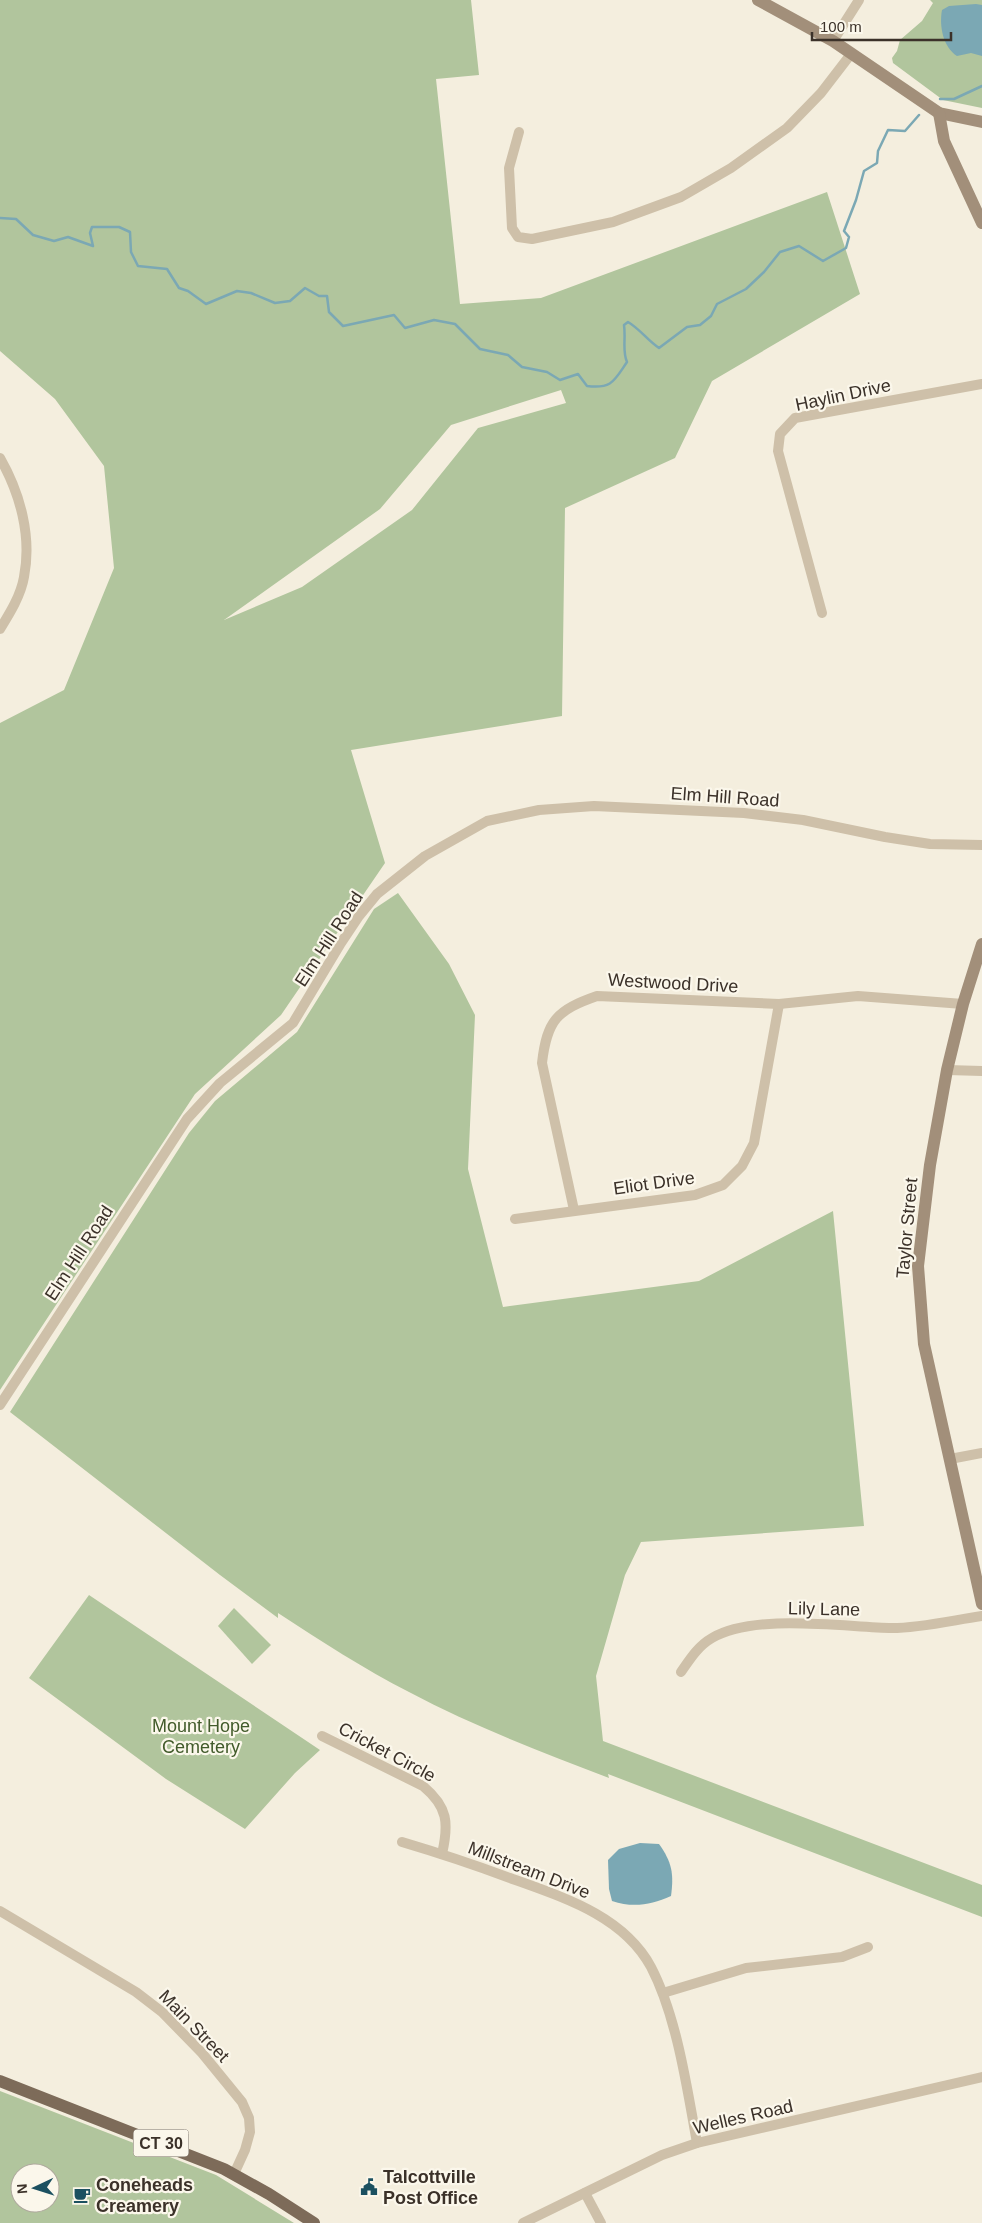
<svg xmlns="http://www.w3.org/2000/svg" width="982" height="2223" font-family="Helvetica,sans-serif">
	<rect width="100%" height="100%" fill="#f4eede"/>
	<!-- green -->
	<g fill="#b1c59d" fill-rule="evenodd">
		<path d="M 0,0 L 471,0 L 479,75 L 436,79 L 460,304 L 541,298 L 827,192 L 860,294 L 712,381 L 675,458 L 565,508 L 562,716 L 351,750 L 385,863 L 281,1015 L 195,1094 L 0,1390 L 0,723 L 64,690 L 114,568 L 104,466 L 55,399 L 0,351 ZM 561,390 L 566,403 L 478,428 L 412,510 L 302,587 L 224,620 L 380,509 L 451,425 Z"/>
		<polygon points="930,0 982,0 982,108 943,100 893,63 892,58 897,51 900,40 922,21 933,3"/>
		<path d="M 398,893 L 449,964 L 475,1015 L 468,1169 L 503,1307 L 699,1281 L 833,1211 L 864,1526 L 641,1542 L 625,1575 L 596,1676 L 603,1741 L 982,1885 L 982,1917 L 608,1774 L 609,1778 C 541,1752 473,1726 409,1692 C 364,1669 321,1641 278,1613 L 278,1618 L 220,1575 L 10,1412 L 189,1133 L 215,1101 L 297,1032 L 374,909 Z"/>
		<polygon points="89,1595 320,1750 295,1773 245,1829 166,1779 29,1678"/>
		<polygon points="234,1608 271,1645 252,1664 218,1626"/>
		<path d="M 0,2091 L 216,2175 L 294,2223 L 0,2223 ZM 20,2173 L 50,2173 L 50,2203 L 20,2203 Z"/>
	</g>
	<!-- water -->
	<g fill="#7ba8b4">
		<path d="M 976,4 L 982,5 L 982,56 L 971,53 L 957,56 C 943,47 939,26 942,10 L 949,6 Z"/>
		<path d="M 640,1843 L 659,1844 C 672,1862 674,1874 671,1896 C 651,1905 633,1908 612,1901 L 609,1889 L 608,1860 L 619,1849 Z"/>
	</g>
	<g fill="none" stroke-linecap="round" stroke-linejoin="round">
		<!-- stream -->
		<g stroke="#7ba8b4" stroke-width="2.5">
			<polyline points="940,99 954,99 982,86"/>
			<path d="M 0,218 L 16,219 L 33,235 L 54,241 L 68,237 L 93,246 L 90,233 L 92,227 L 119,227 L 130,232 L 131,252 L 138,266 L 167,269 L 179,288 L 188,291 L 206,304 L 237,291 L 251,293 L 275,303 L 290,301 L 305,288 L 319,296 L 327,296 L 329,312 L 343,326 L 394,315 L 405,328 L 434,320 L 455,324 L 480,349 L 508,355 L 522,367 L 547,372 L 560,380 L 578,374 L 587,386 C 612,389 614,381 627,362 C 622,351 626,339 624,325 L 628,322 C 640,329 647,340 659,348 L 687,327 L 700,325 L 711,316 L 717,304 L 746,289 L 764,272 L 780,252 L 799,246 L 823,261 L 846,248 L 849,237 L 844,231 L 856,200 L 864,171 L 877,163 L 878,151 L 888,130 L 905,131 L 919,115"/>
		</g>
		<!-- street -->
		<g stroke="#cec0a9" stroke-width="10">
			<polyline points="833,41 859,0"/>
			<polyline points="519,132 509,168 512,228 518,237 532,239 613,222 681,197 731,168 787,128 821,93 851,54"/>
			<path d="M 0,458 C 20,493 32,536 24,577 C 21,595 10,613 0,629"/>
			<polyline points="822,613 778,451 780,434 795,418 982,384"/>
			<polyline points="947,1070 982,1071"/>
			<path d="M 574,1210 L 542,1063 C 547,1020 557,1010 597,996 L 779,1004 L 858,996 L 963,1004"/>
			<polyline points="515,1219 695,1195 723,1185 742,1166 754,1143 779,1004"/>
			<polyline points="0,1405 187,1119 220,1083 293,1023 341,943 359,916 377,894 425,856 487,821 539,810 594,806 744,813 803,820 885,837 930,844 982,845"/>
			<polyline points="950,1459 982,1453"/>
			<path d="M 681,1672 C 690,1659 698,1646 712,1638 C 754,1613 843,1627 892,1628 C 920,1628 954,1620 982,1616"/>
			<path d="M 322,1736 L 423,1786 C 448,1807 449,1823 442,1854"/>
			<path d="M 402,1842 C 439,1853 475,1865 510,1878 C 562,1897 623,1915 651,1967 C 677,2017 687,2088 697,2143"/>
			<polyline points="0,1911 136,1992 162,2012 202,2053 242,2102 249,2118 250,2132 245,2150 234,2174"/>
			<polyline points="663,1993 746,1968 842,1957 868,1947"/>
			<polyline points="585,2193 601,2223"/>
			<polyline points="523,2223 662,2155 697,2143 982,2077"/>
		</g>
		<!-- secondary -->
		<g stroke="#a28f7a" stroke-width="12">
			<polyline points="758,0 833,41 939,113 982,122"/>
			<polyline points="939,113 944,141 982,223"/>
			<polyline points="982,944 963,1004 947,1070 930,1165 918,1266 924,1344 982,1604"/>
		</g>
		<!-- primary -->
		<polyline stroke="#7d6b59" stroke-width="12" points="0,2081 224,2169 269,2194 314,2223"/>
	</g>
	<!-- icons -->
	<defs>
		<g id="civic-bare" transform="scale(1.35)"><path d="M-.6-6.5H3V-4.5H.6V-3L4-1V1h2V6H-6V1h2V-1L-.6-3ZM-1.2 2.5V6h2.4V2.5Z" fill="#1b5060" stroke="#fbf7eb" stroke-width="2.5" paint-order="stroke"/></g>
		<g id="cafe-bare" transform="scale(1.35)"><path d="M-5.5-4.5H6V0H3Q3 3.5 0 3.5H-2.5Q-5.5 3.5-5.5 0ZM3-3.2v2h1.7v-2ZM-6 4.5H4V6H-6Z" fill="#1b5060" stroke="#fbf7eb" stroke-width="2.5" paint-order="stroke"/></g>
	</defs>
	<g fill-rule="evenodd">
		<use href="#civic-bare" x="369" y="2187"/>
		<use href="#cafe-bare" x="82" y="2195"/>
	</g>
	<g text-anchor="middle" stroke-width="4.5" stroke-linejoin="round" paint-order="stroke">
		<!-- shield labels -->
		<rect fill="#fbf7eb" stroke="#756c63" stroke-width="1" x="133.5" y="2129.5" width="55" height="27" rx="4"/>
		<g font-size="16" font-weight="bold" fill="#3b3129">
			<text x="161" y="2149">CT 30</text>
		</g>
		<!-- street labels -->
		<g font-size="18" fill="#3b3129" stroke="#fbf7eb">
			<text transform="translate(843 395) rotate(-12)" y="6">Haylin Drive</text>
			<text transform="translate(725 797) rotate(4)" y="6">Elm Hill Road</text>
			<text transform="translate(329 939) rotate(-57)" y="6">Elm Hill Road</text>
			<text transform="translate(673 983) rotate(3)" y="6">Westwood Drive</text>
			<text transform="translate(654 1183) rotate(-8)" y="6">Eliot Drive</text>
			<text transform="translate(907 1228) rotate(-85)" y="6">Taylor Street</text>
			<text transform="translate(79 1253) rotate(-57)" y="6">Elm Hill Road</text>
			<text transform="translate(824 1609) rotate(1)" y="6">Lily Lane</text>
			<text transform="translate(387 1752) rotate(28)" y="6">Cricket Circle</text>
			<text transform="translate(529 1870) rotate(21)" y="6">Millstream Drive</text>
			<text transform="translate(194 2026) rotate(46)" y="6">Main Street</text>
			<text transform="translate(743 2117) rotate(-13)" y="6">Welles Road</text>
		</g>
		<!-- park labels -->
		<g font-size="18" fill="#425b2b" stroke="#fbf7eb">
			<text x="201" y="1732">Mount Hope<tspan x="201" dy="21">Cemetery</tspan></text>
		</g>
		<!-- poi labels -->
		<g font-size="18" font-weight="bold" fill="#3b3129" stroke="#fbf7eb" text-anchor="start">
			<text x="383" y="2183">Talcottville<tspan x="383" dy="21">Post Office</tspan></text>
			<text x="96" y="2191">Coneheads<tspan x="96" dy="21">Creamery</tspan></text>
		</g>
	</g>
	<!-- north arrow -->
	<g transform="translate(35 2188) rotate(266)"><circle r="24" fill="#fbf7eb" stroke="#aea89d"/>
	<path d="M0-4L9 19L0 12L-9 19Z" fill="#1b5060"/>
	<text y="-8" font-size="14" font-weight="bold" text-anchor="middle" fill="#3b3129">N</text>
	</g>
	<!-- scale -->
	<path d="M812 32v8h139v-8" fill="none" stroke="#3b3129" stroke-width="2.5"/>
	<text x="820" y="32" font-size="15" fill="#3b3129" stroke="#fbf7eb" stroke-width="4" paint-order="stroke">100 m</text>
</svg>
